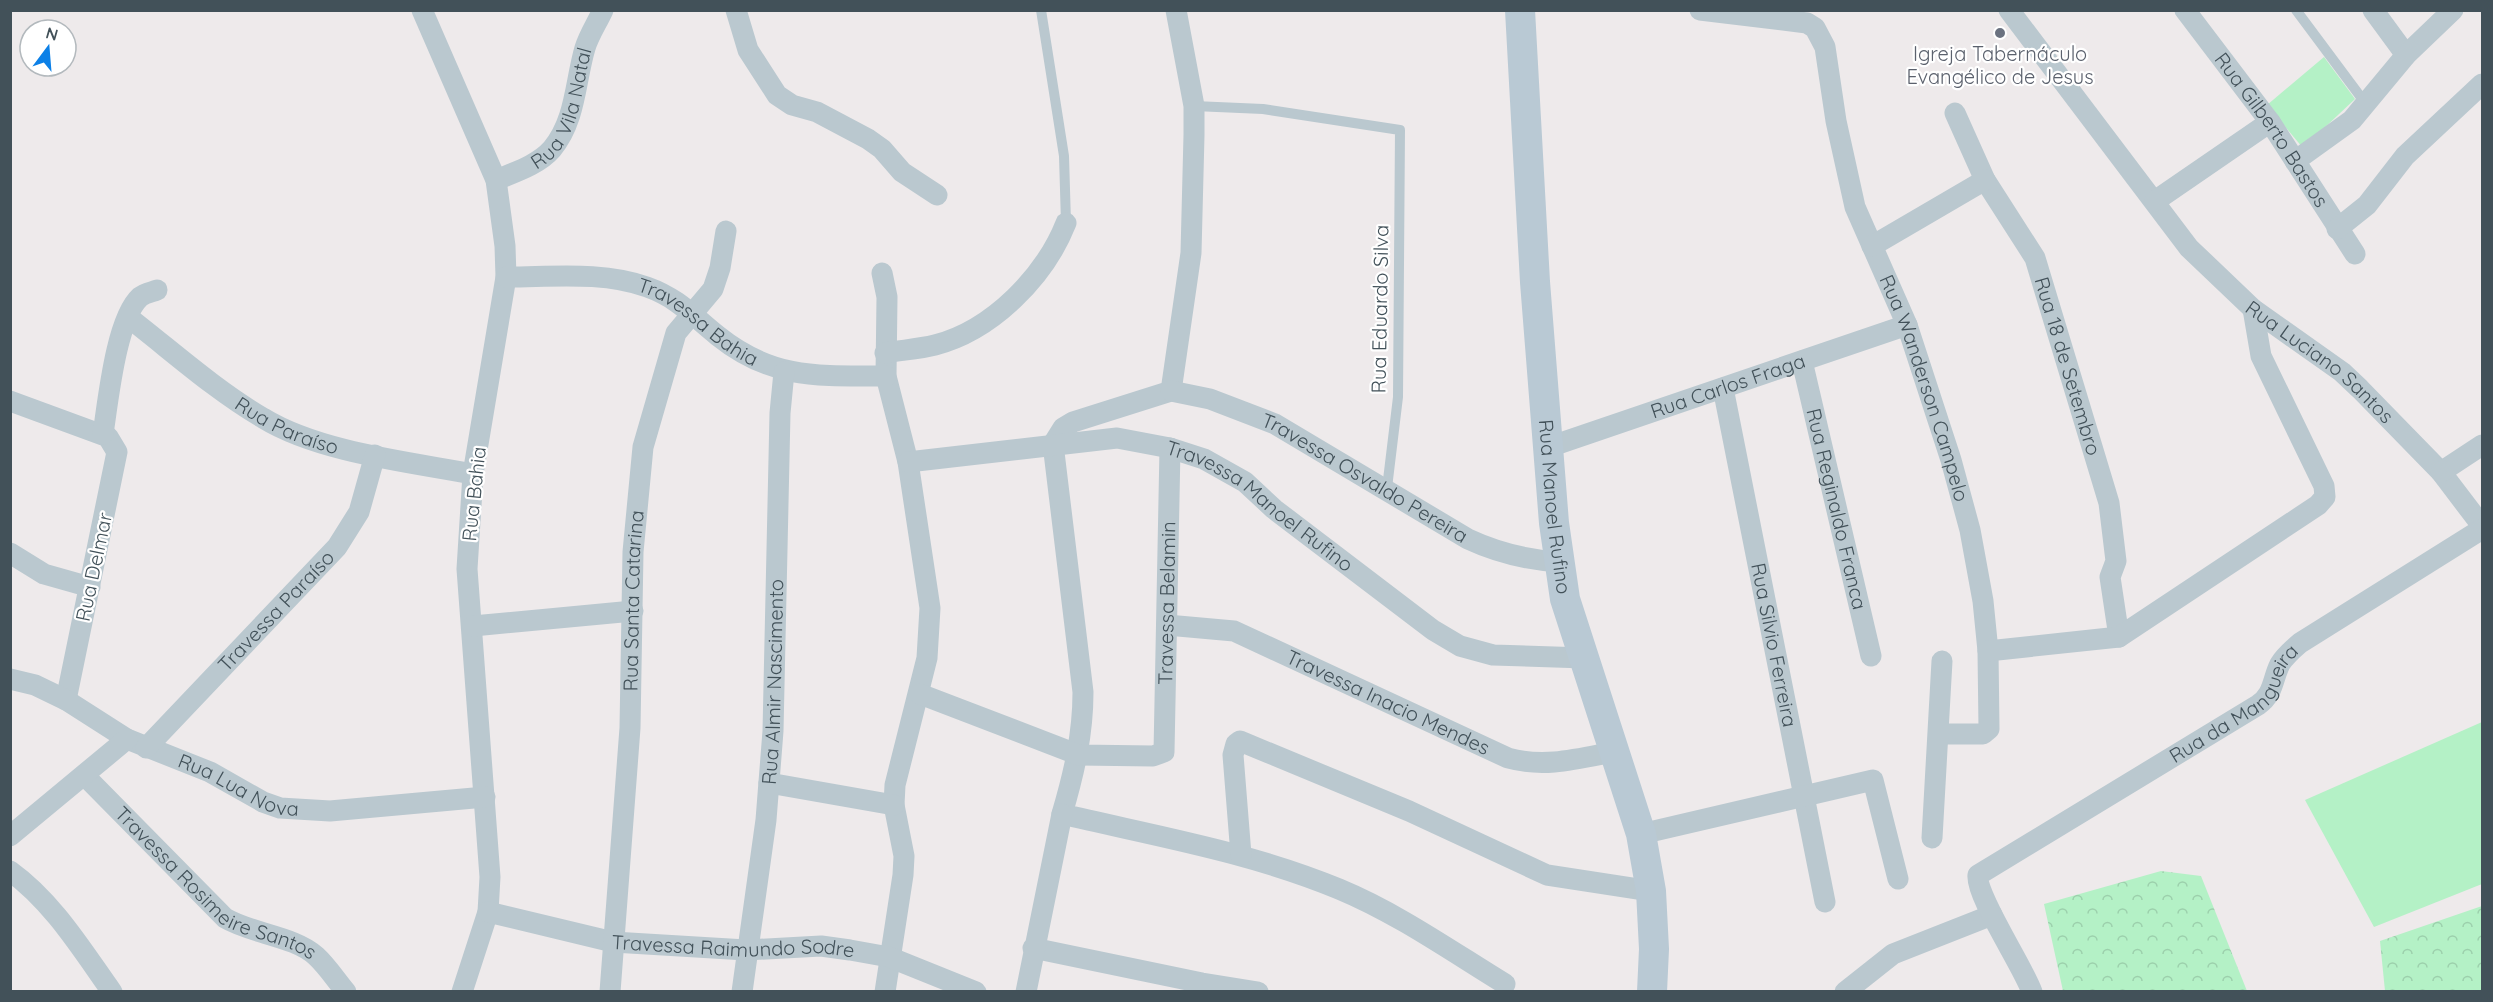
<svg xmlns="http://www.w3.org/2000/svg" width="2493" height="1002" font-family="Quicksand,sans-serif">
	<defs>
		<pattern id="forest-crowns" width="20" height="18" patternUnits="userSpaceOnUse" patternTransform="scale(1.5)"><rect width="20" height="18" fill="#b4f1c6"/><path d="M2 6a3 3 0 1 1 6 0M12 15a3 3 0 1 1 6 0" fill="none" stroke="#9cd0ac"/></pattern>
	</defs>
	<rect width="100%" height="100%" fill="#eeeaeb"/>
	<!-- forest -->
	<g fill="url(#forest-crowns)">
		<polygon points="2161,871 2201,876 2247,991 2063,991 2044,904"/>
		<polygon points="2482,906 2482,991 2385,991 2380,941"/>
	</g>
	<!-- park -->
	<g fill="#b4f1c6">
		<polygon points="2324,57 2355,99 2303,148 2267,105"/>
		<polygon points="2482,722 2482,884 2374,927 2305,800"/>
	</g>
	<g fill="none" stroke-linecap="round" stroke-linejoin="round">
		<!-- service -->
		<g stroke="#bac8cf" stroke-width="10">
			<polyline points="1041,10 1064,156 1066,223"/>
			<polyline points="2296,10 2366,104"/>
			<polyline points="1194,106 1263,109 1400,130 1398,397 1387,488"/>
		</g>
		<!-- minor -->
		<g stroke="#bac8cf" stroke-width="21">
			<polyline points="422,10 496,180 505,246 506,277 473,474 467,569 490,877 488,912 462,992"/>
			<polyline points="736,10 748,50 777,95 792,105 817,112 868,139 882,149 902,172 937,195"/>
			<path d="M 1176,10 L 1194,106 L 1194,135 L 1191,253 L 1171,391 L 1073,422 L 1063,428 L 1053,444 L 1083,692 C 1083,735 1074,773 1062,814 C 1155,836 1250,852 1339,889 C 1397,913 1451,951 1505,984"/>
			<path id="s1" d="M 1700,10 L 1807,23 L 1815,28 L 1825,47 L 1836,121 L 1855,207 L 1907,325 L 1951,460 L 1970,530 L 1983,601 L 1988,651 L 1989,729 L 1983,734 L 1939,734"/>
			<path id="s2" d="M 2009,10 L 2189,248 L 2253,309 L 2342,372 L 2360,389 L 2441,472 L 2482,526"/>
			<path id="s3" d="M 2185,10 L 2270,122 L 2355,254"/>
			<polyline points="2373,10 2406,55"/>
			<path id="s4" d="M 1955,113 L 1985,180 L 2035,258 L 2109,503 L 2116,561 L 2110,577 L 2119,637"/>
			<polyline points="2295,161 2352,120 2406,55 2453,10"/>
			<path id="s5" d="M 496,180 C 515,172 538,165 552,149 C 576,120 575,82 585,48 C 589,35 597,23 603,10"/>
			<polyline points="2155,201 2270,122"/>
			<polyline points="2337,229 2367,205 2405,156 2482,84"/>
			<polyline points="1872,246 1985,180"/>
			<polyline points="882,273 887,297 886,376 908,462 930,608 927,658 895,785 894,805 904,856 903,875 885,992"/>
			<path id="s6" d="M 506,277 C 552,277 603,271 647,287 C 678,298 693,316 718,336 C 773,380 820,376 886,376"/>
			<path id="s7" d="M 128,317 C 172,351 215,390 263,418 C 318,452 409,462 473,474"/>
			<path d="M 885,353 C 902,350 919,349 935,345 C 993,330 1045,276 1066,223"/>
			<path id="s8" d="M 1802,361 L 1871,656"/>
			<path id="s9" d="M 1723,388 L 1825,902"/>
			<path id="s10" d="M 1171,391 L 1210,399 L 1275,424 L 1468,539 C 1498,553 1527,560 1560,562"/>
			<polyline points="10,401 108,437 117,452 66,700"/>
			<path d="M 103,434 C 108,402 116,319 140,297 C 145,293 152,292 157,290"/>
			<path id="s11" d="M 1549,447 L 1907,325"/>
			<path id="s12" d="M 908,462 L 1117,438 L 1170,448 L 1204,459 L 1245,482 L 1274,509 L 1433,630 L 1460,646 L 1493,655 L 1585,658"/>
			<polyline points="2441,472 2482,445"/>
			<polyline points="10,553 44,574 90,587"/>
			<path id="s13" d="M 1167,625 L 1234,631 L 1508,758 C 1544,768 1577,759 1613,752"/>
			<polyline points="473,626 633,611"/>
			<polyline points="1988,651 2119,637 2318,505 2325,497 2324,486 2261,356 2253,309"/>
			<path id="s14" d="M 10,679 L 35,685 L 66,700 L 127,739 L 210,772 L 263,802 L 280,808 L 330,811 L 485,797"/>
			<path id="s15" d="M 920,694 L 1079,755 L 1153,756 L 1164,752 L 1170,448"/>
			<path id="s16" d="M 146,748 L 337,547 L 359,512 L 375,455"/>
			<path id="s17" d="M 85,776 L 225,918 C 252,934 294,936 316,956 C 327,966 336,980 346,992"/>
			<polyline points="769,783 894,805"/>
			<polyline points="1641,834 1873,780 1898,879"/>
			<polyline points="10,836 127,739"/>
			<polyline points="1932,838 1942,661"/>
			<polyline points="1241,855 1233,755 1236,744 1240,741 1409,811 1547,875 1651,891"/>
			<path d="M 10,871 C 53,902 82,950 112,992"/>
			<path id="s18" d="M 488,912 L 613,942 L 746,950 L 821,946 L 850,950 L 889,957 L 976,992"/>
			<polyline points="1033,948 1202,983 1258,992"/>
			<path id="s19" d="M 610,992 L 630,728 L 633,552 L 643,447 L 676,333 L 713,289 L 720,268 L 726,231"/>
			<path id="s20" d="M 742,992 L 766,820 L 773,731 L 780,413 L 784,372"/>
			<polyline points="1026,992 1062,814"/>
			<polyline points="1845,992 1893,954 1992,915"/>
			<path id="s21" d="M 2032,992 C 2023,966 1975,895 1978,875 L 2258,705 C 2274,694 2272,680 2280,664 C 2285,656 2293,649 2300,643 L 2482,529"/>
		</g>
		<!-- secondary -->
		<path stroke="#b9c9d4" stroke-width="30" id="s22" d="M 1520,10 L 1535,282 L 1554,523 L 1565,599 L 1641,834 L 1651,891 L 1654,949 L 1652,992"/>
	</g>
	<!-- markers -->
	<circle fill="#6b7280" stroke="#fff" stroke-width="2" cx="2000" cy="33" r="6"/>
	<g text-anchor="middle" stroke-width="4.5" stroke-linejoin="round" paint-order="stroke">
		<!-- worship labels -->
		<g font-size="20" fill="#5b616d" stroke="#fff">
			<text x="2000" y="61">Igreja Tabernáculo<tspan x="2000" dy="23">Evangélico de Jesus</tspan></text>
		</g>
		<!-- street labels -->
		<g font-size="20" fill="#425159" stroke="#fff">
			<text dy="7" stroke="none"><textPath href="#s5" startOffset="106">Rua Vila Natal</textPath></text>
			<text dy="7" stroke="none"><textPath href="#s3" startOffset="148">Rua Gilberto Bastos</textPath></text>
			<text transform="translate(1380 309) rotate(-89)" y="7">Rua Eduardo Silva</text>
			<text dy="7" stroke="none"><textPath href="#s6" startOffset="204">Travessa Bahia</textPath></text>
			<text dy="7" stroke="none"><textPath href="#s2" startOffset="472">Rua Luciano Santos</textPath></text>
			<text dy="7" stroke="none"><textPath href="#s4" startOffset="279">Rua 18 de Setembro</textPath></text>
			<text dy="7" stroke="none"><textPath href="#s11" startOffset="189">Rua Carlos Fraga</textPath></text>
			<text dy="7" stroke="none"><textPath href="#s1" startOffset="496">Rua Wanderson Campelo</textPath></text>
			<text dy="7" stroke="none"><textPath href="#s7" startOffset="194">Rua Paraíso</textPath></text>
			<text dy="7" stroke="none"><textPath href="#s10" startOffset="214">Travessa Osvaldo Pereira</textPath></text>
			<text transform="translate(474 494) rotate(-84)" y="7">Rua Bahia</text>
			<text dy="7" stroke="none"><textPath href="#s22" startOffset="498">Rua Manoel Rufino</textPath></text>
			<text dy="7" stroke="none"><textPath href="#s12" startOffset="372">Travessa Manoel Rufino</textPath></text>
			<text dy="7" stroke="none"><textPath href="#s8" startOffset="152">Rua Reginaldo Franca</textPath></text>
			<text transform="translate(94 567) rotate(-78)" y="7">Rua Delmar</text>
			<text dy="7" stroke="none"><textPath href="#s19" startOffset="392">Rua Santa Catarina</textPath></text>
			<text dy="7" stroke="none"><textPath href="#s15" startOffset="405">Travessa Belamin</textPath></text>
			<text dy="7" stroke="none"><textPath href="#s16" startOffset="189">Travessa Paraíso</textPath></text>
			<text dy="7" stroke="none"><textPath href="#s9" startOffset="262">Rua Silvio Ferreira</textPath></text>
			<text dy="7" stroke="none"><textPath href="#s20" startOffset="312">Rua Almir Nascimento</textPath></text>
			<text dy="7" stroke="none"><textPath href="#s13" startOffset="237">Travessa Inacio Mendes</textPath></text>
			<text dy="7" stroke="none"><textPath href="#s21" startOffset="441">Rua da Mangueira</textPath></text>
			<text dy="7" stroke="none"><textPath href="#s14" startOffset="254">Rua Lua Nova</textPath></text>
			<text dy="7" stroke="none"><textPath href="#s17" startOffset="172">Travessa Rosimeire Santos</textPath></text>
			<text dy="7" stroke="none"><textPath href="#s18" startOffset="249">Travessa Raimundo Sodre</textPath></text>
		</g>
	</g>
	<!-- border -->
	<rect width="2493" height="1002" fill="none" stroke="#425159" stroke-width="24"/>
	<!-- north arrow -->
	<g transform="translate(48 48) rotate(16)"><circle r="28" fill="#ffffff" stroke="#b3b9bd" stroke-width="1.5"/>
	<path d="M0-4.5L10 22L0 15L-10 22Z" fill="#0c80e7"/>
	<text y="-9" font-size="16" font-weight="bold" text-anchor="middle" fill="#425159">N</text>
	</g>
</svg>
